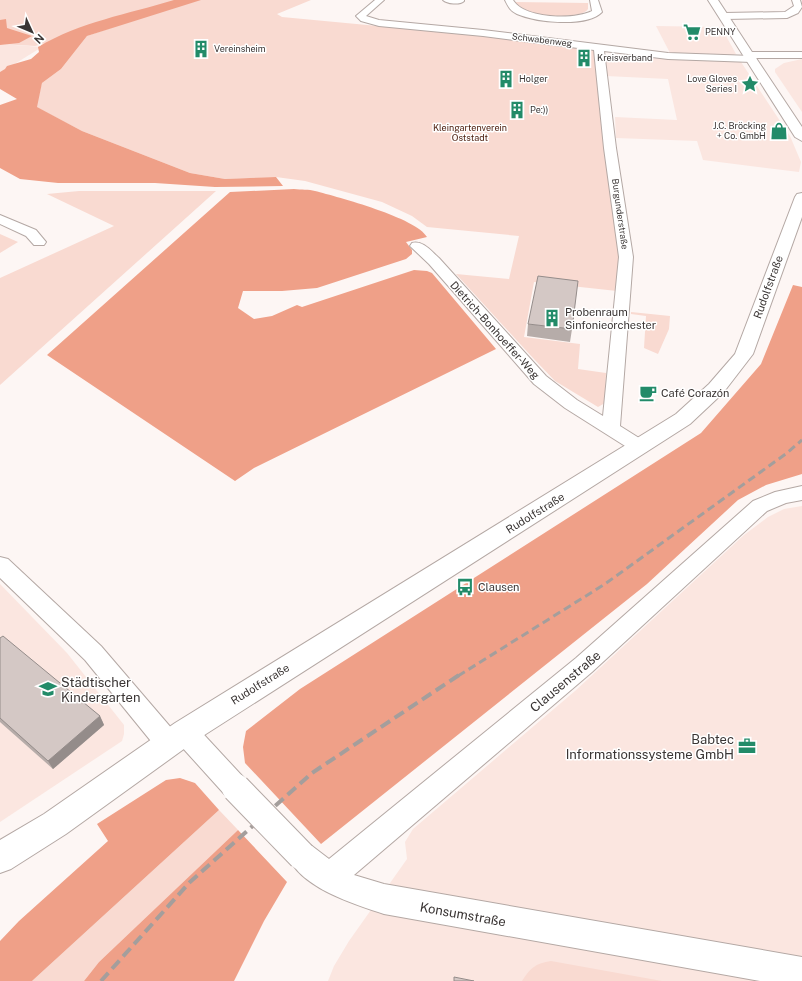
<svg xmlns="http://www.w3.org/2000/svg" width="802" height="981" font-family="'Public Sans',sans-serif">
	<rect width="100%" height="100%" fill="#fdf6f4"/>
	<!-- built -->
	<g fill="#fbe6e0">
		<polygon points="656,26 721,27 736,54 731,56 670,53"/>
		<polygon points="0,44 42,47 0,73"/>
		<polygon points="604,56 741,62 790,136 801,162 799,172 703,160 697,141 616,138 615,117 677,120 668,79 606,76"/>
		<polygon points="802,59 802,112 775,72 775,69 784,63"/>
		<polygon points="802,506 802,981 328,981 334,966 349,941 407,859 405,842 413,829 575,691 744,535 768,517 784,509"/>
		<polygon points="0,584 67,653 124,725 124,734 122,741 116,745 0,822"/>
	</g>
	<!-- green -->
	<g fill="#f9dad1">
		<polygon points="0,0 311,0 277,14 282,17 484,36 594,49 619,246 617,291 534,282 524,337 580,344 578,369 606,373 605,403 598,407 555,381 533,358 456,274 509,279 519,236 427,227 412,216 382,202 305,181 276,177 225,179 190,173 82,131 36,107 42,83 61,69 87,36 131,21 35,46 0,44"/>
		<path d="M 515,2 L 588,3 L 588,9 C 583,19 534,17 524,11 C 521,10 517,5 515,2 Z"/>
		<polygon points="79,191 216,191 0,385 0,278 114,226 47,194"/>
		<polygon points="0,234 18,242 0,253"/>
		<polygon points="631,312 670,316 669,329 658,354 644,348 646,316 631,314"/>
		<polygon points="219,810 238,830 99,962 84,981 32,981"/>
		<path d="M 551,961 L 662,981 L 522,981 C 530,968 536,963 551,961 Z"/>
	</g>
	<!-- forest -->
	<g fill="#efa088">
		<path d="M 174,0 L 201,0 L 87,36 L 61,69 L 42,83 L 37,107 L 82,131 L 190,173 L 225,179 L 276,177 L 283,186 L 215,187 L 155,183 L 58,183 L 20,179 L 0,168 L 0,105 L 17,99 L 0,89 L 0,72 L 5,69 L 7,66 L 31,59 L 39,52 L 38,47 C 80,22 128,14 174,0 Z"/>
		<polygon points="6,19 7,28 32,36 19,43 0,45 0,20"/>
		<path d="M 294,189 C 301,190 309,189 315,191 C 338,197 417,218 427,237 L 406,242 L 412,250 L 412,254 L 406,259 L 317,288 L 282,291 L 243,291 L 238,308 L 254,319 L 272,316 L 297,305 L 302,307 L 414,270 L 427,271 L 432,273 L 496,349 L 254,468 L 235,481 L 47,355 L 230,192 Z"/>
		<polygon points="793,285 802,287 802,474 766,485 738,500 647,584 321,844 245,763 243,747 246,731 300,689 701,433 761,364"/>
		<polygon points="180,778 195,783 219,810 32,981 0,981 0,941 19,921 108,841 97,824 166,780"/>
		<polygon points="238,830 287,882 264,921 234,981 84,981 99,962"/>
	</g>
	<g fill="none" stroke-linecap="round" stroke-linejoin="round">
		<!-- minor casing -->
		<g stroke="#b4a8a4" stroke-width="2">
			<g id="minor">
				<path d="M 375,0 L 384,0 L 366,16 L 379,20 L 483,30 L 668,53 L 752,56 L 757,59 L 752,62 L 668,59 L 604,51 L 616,148 L 633,257 L 620,426 L 647,443 L 650,447 L 647,451 L 640,453 L 633,451 L 565,408 L 534,384 L 429,264 L 410,246 L 412,243 C 423,240 431,251 439,258 L 546,376 L 577,400 L 603,416 L 619,257 L 604,148 L 594,50 L 483,36 L 379,26 L 361,21 L 356,16 Z"/>
				<path d="M 443,0 L 464,0 L 464,1 C 460,5 447,4 443,0 Z"/>
				<path d="M 505,0 L 513,0 C 524,19 575,20 592,11 L 590,0 L 598,0 L 602,12 C 587,28 535,22 517,14 C 510,11 508,6 505,0 Z"/>
				<polygon points="792,0 800,0 802,7 798,13 787,18 725,19 720,16 725,13 785,12 794,6"/>
				<polygon points="0,215 36,230 46,242 44,245 34,245 26,236 0,224"/>
				<path d="M 802,486 L 802,500 L 786,503 L 767,511 L 592,672 L 354,875 L 384,884 L 802,957 L 802,981 L 760,981 L 384,914 C 354,904 301,888 288,856 L 292,846 L 302,842 L 312,846 L 329,859 L 576,658 L 753,501 L 775,492 Z"/>
				<polygon points="0,557 8,559 101,646 173,730 176,724 185,721 194,724 245,779 249,788 245,797 236,800 227,797 180,745 177,751 168,755 159,751 85,660 0,578"/>
			</g>
		</g>
		<!-- tertiary casing -->
		<g stroke="#b4a8a4" stroke-width="2">
			<g id="tertiary">
				<polygon points="708,0 718,0 752,52 802,52 802,58 756,58 802,127 802,141 795,137"/>
				<polygon points="802,193 802,217 753,354 723,393 690,424 195,741 66,834 11,869 0,873 0,840 44,814 175,723 676,414 709,384 735,354 795,197 797,194"/>
			</g>
		</g>
		<!-- minor -->
		<use href="#minor" fill="#fff" fill-rule="evenodd"/>
		<!-- tertiary -->
		<use href="#tertiary" fill="#fff" fill-rule="evenodd"/>
		<!-- rail-far1 -->
		<polyline stroke="#a49e9c" stroke-width="3" stroke-dasharray="8 4.5" stroke-linecap="butt" points="458,676 605,584 787,453 802,440"/>
		<!-- rail -->
		<polyline stroke="#a49e9c" stroke-width="4" stroke-dasharray="11 5.5" stroke-linecap="butt" points="101,981 190,882 312,773 459,675"/>
		<!-- minor-bridge casing -->
		<g stroke="#b4a8a4" stroke-width="30" stroke-linecap="butt">
			<polyline id="minor-bridge" points="236,788 302,856"/>
		</g>
		<!-- minor-bridge -->
		<use href="#minor-bridge" stroke="#fff" stroke-width="28"/>
	</g>
	<!-- wall -->
	<g fill="#b6aca9">
		<polygon points="528,324 572,329 570,342 527,336"/>
		<polygon points="0,638 100,716 104,725 53,769 0,722"/>
	</g>
	<!-- shaded-wall -->
	<polygon fill="#948c8a" points="100,716 104,725 53,769 48,761"/>
	<!-- building -->
	<g fill="#d4c8c5" stroke="#948c8a">
		<polygon points="538,276 578,281 572,329 528,324"/>
		<polygon points="3,636 100,716 48,761 0,718 0,638"/>
		<polygon points="454,977 474,981 454,981"/>
	</g>
	<!-- icons -->
	<defs>
		<g id="supermarket-bare" transform="scale(1.38)"><path d="M-6-5.5h2.5l.6 2H6L4.5 2H-2.5L-4.4-4H-6ZM-1.5 3.2a1.3 1.3 0 1 0 .1 0ZM3 3.2a1.3 1.3 0 1 0 .1 0Z" fill="#228b69" stroke="#fff" stroke-width="2.5" paint-order="stroke"/></g>
		<g id="building-bare" transform="scale(1.38)"><path d="M-4-6H4V6H1V3H-1V6H-4ZM-2.5-4.3h1.7v1.8h-1.7ZM.8-4.3h1.7v1.8H.8ZM-2.5-1h1.7V.8h-1.7ZM.8-1h1.7V.8H.8Z" fill="#228b69" stroke="#fff" stroke-width="2.5" paint-order="stroke"/></g>
		<g id="sight-bare" transform="scale(1.38)"><path d="M0-6L1.8-2.2L6-1.7L2.9 1.2L3.7 5.4L0 3.3L-3.7 5.4L-2.9 1.2L-6-1.7L-1.8-2.2Z" fill="#228b69" stroke="#fff" stroke-width="2.5" paint-order="stroke"/></g>
		<g id="shop-bare" transform="scale(1.38)"><path d="M-5-2.5h2.3a2.7 3.5 0 0 1 5.4 0H5L5.5 6h-11ZM-1.5-2.5h3a1.5 2.3 0 0 0-3 0Z" fill="#228b69" stroke="#fff" stroke-width="2.5" paint-order="stroke"/></g>
		<g id="cafe-bare" transform="scale(1.38)"><path d="M-5.5-4.5H6V0H3Q3 3.5 0 3.5H-2.5Q-5.5 3.5-5.5 0ZM3-3.2v2h1.7v-2ZM-6 4.5H4V6H-6Z" fill="#228b69" stroke="#fff" stroke-width="2.5" paint-order="stroke"/></g>
		<g id="bus-bare" transform="scale(1.38)"><path d="M-5-6H5V4H4V6H2V4H-2V6H-4V4H-5ZM-3.5-4V0h7V-4ZM-3.5 1.2v1.5H-2V1.2ZM2 1.2v1.5H3.5V1.2Z" fill="#228b69" stroke="#fff" stroke-width="2.5" paint-order="stroke"/></g>
		<g id="school-bare" transform="scale(1.38)"><path d="M0-5L7-2L0 1L-7-2ZM-4 1L0 2.5L4 1V4Q0 6-4 4Z" fill="#228b69" stroke="#fff" stroke-width="2.5" paint-order="stroke"/></g>
		<g id="office-bare" transform="scale(1.38)"><path d="M-6-3h4V-5.5h4V-3h4V5H-6ZM-1-4.5V-3h2v-1.5ZM-6 0V1H6V0Z" fill="#228b69" stroke="#fff" stroke-width="2.5" paint-order="stroke"/></g>
	</defs>
	<g fill-rule="evenodd">
		<use href="#supermarket-bare" x="692" y="32"/>
		<use href="#building-bare" x="201" y="49"/>
		<use href="#building-bare" x="584" y="58"/>
		<use href="#building-bare" x="506" y="79"/>
		<use href="#sight-bare" x="750" y="84"/>
		<use href="#building-bare" x="517" y="110"/>
		<use href="#shop-bare" x="779" y="131"/>
		<use href="#building-bare" x="552" y="318"/>
		<use href="#cafe-bare" x="648" y="393"/>
		<use href="#bus-bare" x="465" y="587"/>
		<use href="#school-bare" x="48" y="689"/>
		<use href="#office-bare" x="747" y="746"/>
	</g>
	<g text-anchor="middle" stroke-width="3" stroke-linejoin="round" paint-order="stroke">
		<!-- far-poi labels -->
		<g font-size="9" fill="#3a3534" stroke="#fff" text-anchor="start">
			<text x="705" y="35">PENNY</text>
			<text x="214" y="52">Vereinsheim</text>
			<text x="597" y="61">Kreisverband</text>
			<text x="519" y="82">Holger</text>
			<text x="737" y="82" text-anchor="end">Love Gloves<tspan x="737" dy="10">Series I</tspan></text>
			<text x="530" y="113">Pe:))</text>
			<text x="766" y="129" text-anchor="end">J.C. Bröcking<tspan x="766" dy="10">+ Co. GmbH</tspan></text>
		</g>
		<!-- far-street labels -->
		<g font-size="9" fill="#3a3534" stroke="#fff">
			<text transform="translate(542 40) rotate(7)" y="3">Schwabenweg</text>
			<text transform="translate(620 214) rotate(82)" y="3">Burgunderstraße</text>
		</g>
		<!-- far-park labels -->
		<g font-size="9" fill="#481808" stroke="#fff">
			<text x="470" y="131">Kleingartenverein<tspan x="470" dy="10">Oststadt</tspan></text>
		</g>
		<!-- street labels -->
		<g font-size="11" fill="#3a3534" stroke="#fff">
			<text transform="translate(768 287) rotate(-70)" y="4">Rudolfstraße</text>
			<text transform="translate(495 330) rotate(48)" y="4">Dietrich-Bonhoeffer-Weg</text>
			<text transform="translate(535 513) rotate(-32)" y="4">Rudolfstraße</text>
			<text transform="translate(260 684) rotate(-32)" y="4">Rudolfstraße</text>
		</g>
		<!-- poi labels -->
		<g font-size="11" fill="#3a3534" stroke="#fff" text-anchor="start">
			<text x="565" y="316">Probenraum<tspan x="565" dy="13">Sinfonieorchester</tspan></text>
			<text x="661" y="397">Café Corazón</text>
			<text x="478" y="591">Clausen</text>
		</g>
		<!-- near-street labels -->
		<g font-size="13" fill="#3a3534" stroke="#fff">
			<text transform="translate(565 681) rotate(-40)" y="5">Clausenstraße</text>
			<text transform="translate(463 914) rotate(10)" y="5">Konsumstraße</text>
		</g>
		<!-- near-poi labels -->
		<g font-size="13" fill="#3a3534" stroke="#fff" text-anchor="start">
			<text x="61" y="687">Städtischer<tspan x="61" dy="15">Kindergarten</tspan></text>
			<text x="734" y="744" text-anchor="end">Babtec<tspan x="734" dy="15">Informationssysteme GmbH</tspan></text>
		</g>
	</g>
	<!-- north arrow -->
	<g transform="translate(32 32) rotate(134)" stroke="#ffffff" stroke-width="3" paint-order="stroke">
	<path d="M0-3L7 15L0 10L-7 15Z" fill="#3a3534"/>
	<text y="-6" font-size="11" font-weight="bold" text-anchor="middle" fill="#3a3534">N</text>
	</g>
</svg>
